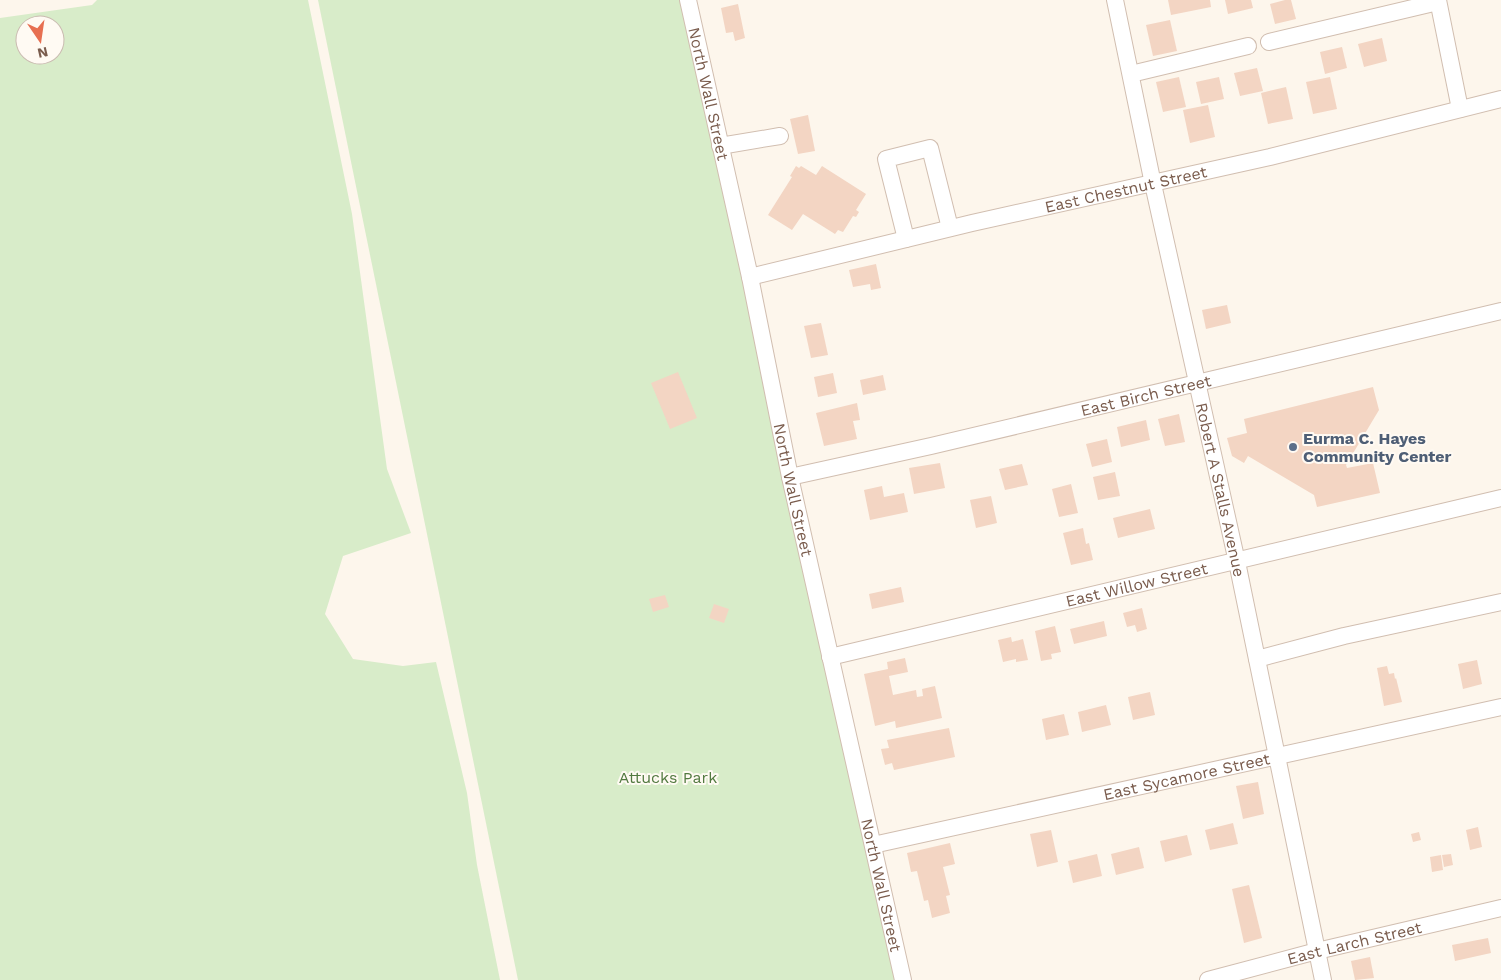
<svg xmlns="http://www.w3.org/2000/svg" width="1501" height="980" font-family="'Work Sans',sans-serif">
	<rect width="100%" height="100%" fill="#fdf6ec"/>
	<!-- green -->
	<g fill="#d8ecc9" fill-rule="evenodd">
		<path d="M 97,0 L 308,0 L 352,214 L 387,469 L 411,533 L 343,556 L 325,614 L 353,659 L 403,666 L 436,662 L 467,793 L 477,865 L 500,980 L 0,980 L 0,18 L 92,5 ZM 25,25 L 55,25 L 55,55 L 25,55 Z"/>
		<polygon points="318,0 691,0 903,980 518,980"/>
	</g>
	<!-- building -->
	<g fill="#f3d5c3">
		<polygon points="1168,0 1210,0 1211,7 1171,15"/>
		<polygon points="1225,0 1251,0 1253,8 1228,14"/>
		<polygon points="1285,0 1291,0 1296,19 1275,24 1270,4"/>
		<polygon points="738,4 745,38 735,41 733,32 726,33 721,8"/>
		<polygon points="1170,20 1177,51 1153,56 1146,25"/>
		<polygon points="1382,38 1387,61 1364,67 1358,44"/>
		<polygon points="1342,47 1347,68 1325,74 1320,52"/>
		<polygon points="1257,68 1263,91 1240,96 1234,73"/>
		<polygon points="1179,77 1186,107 1163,112 1156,82"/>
		<polygon points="1219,77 1224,99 1201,104 1196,82"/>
		<polygon points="1330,77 1337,109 1313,114 1306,82"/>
		<polygon points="1286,87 1293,119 1268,124 1261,93"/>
		<polygon points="1208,105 1215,137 1190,143 1183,110"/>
		<polygon points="808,115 815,151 798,154 790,119"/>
		<polygon points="796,166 799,168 801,166 816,175 822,166 866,194 856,210 859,212 856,217 853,216 843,232 838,230 835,234 803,214 792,230 768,215 792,177 790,176"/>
		<polygon points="876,264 881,288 871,290 870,284 853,287 849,270"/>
		<polygon points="1227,305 1231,323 1206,329 1202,310"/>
		<polygon points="821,323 828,355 811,358 804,326"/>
		<polygon points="678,372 697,418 670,429 651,383"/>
		<polygon points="833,373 837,393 818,397 814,377"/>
		<polygon points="883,375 886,390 863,395 860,380"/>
		<polygon points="1373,387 1379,410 1346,465 1347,468 1373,463 1380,493 1317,507 1314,495 1248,456 1244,463 1232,456 1227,438 1247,433 1244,419"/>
		<polygon points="857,403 860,420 853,421 857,439 824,446 816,413"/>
		<polygon points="1179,414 1185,442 1165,446 1158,419"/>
		<polygon points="1146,420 1150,440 1121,447 1117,427"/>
		<polygon points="1107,439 1112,462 1092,467 1086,444"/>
		<polygon points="940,463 945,488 914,494 909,468"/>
		<polygon points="1022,464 1028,485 1005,490 999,469"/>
		<polygon points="1115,472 1120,496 1098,500 1093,477"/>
		<polygon points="1071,484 1078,513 1059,517 1052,489"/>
		<polygon points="882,486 884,497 904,493 908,512 870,520 864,490"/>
		<polygon points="991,496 997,523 976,528 970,500"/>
		<polygon points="1150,509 1155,529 1118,538 1113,518"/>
		<polygon points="1083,528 1086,544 1089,543 1093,560 1071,565 1063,533"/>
		<polygon points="901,587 904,602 872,609 869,594"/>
		<polygon points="665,595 669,607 653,612 649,599"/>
		<polygon points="714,604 729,609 724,623 709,618"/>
		<polygon points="1142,608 1147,629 1137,632 1135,625 1127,627 1123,613"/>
		<polygon points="1104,621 1107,636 1074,644 1070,629"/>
		<polygon points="1055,626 1061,652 1051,654 1052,659 1041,661 1035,631"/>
		<polygon points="1011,637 1012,642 1023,639 1028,660 1016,662 1016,659 1003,662 998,640"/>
		<polygon points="905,658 908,672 889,676 893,695 916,690 917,697 923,696 922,689 935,686 942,718 896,728 895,721 875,726 864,674 888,669 887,662"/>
		<polygon points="1477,660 1482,684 1463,689 1458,664"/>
		<polygon points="1387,666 1389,674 1394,673 1395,679 1396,678 1402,702 1384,706 1377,668"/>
		<polygon points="1150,692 1155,715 1133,720 1128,697"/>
		<polygon points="1106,705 1111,725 1082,732 1078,712"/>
		<polygon points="1064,714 1069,735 1046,740 1042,719"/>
		<polygon points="949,728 955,757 894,770 892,763 885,765 881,749 889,748 887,740"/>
		<polygon points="1258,782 1264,814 1243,819 1236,786"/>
		<polygon points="1233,823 1238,844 1210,850 1205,830"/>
		<polygon points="1478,827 1482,847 1470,850 1466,830"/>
		<polygon points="1051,830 1058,862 1037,867 1030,834"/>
		<polygon points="1419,832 1421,840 1413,842 1411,834"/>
		<polygon points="1187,835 1192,855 1165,862 1160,841"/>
		<polygon points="950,843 955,864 943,867 950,895 946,896 950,913 932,918 928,900 924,901 917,871 911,872 907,853"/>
		<polygon points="1139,847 1144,868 1116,875 1111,854"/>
		<polygon points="1097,854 1102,876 1073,883 1068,861"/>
		<polygon points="1451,854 1453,865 1444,867 1442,855"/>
		<polygon points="1441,855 1443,870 1432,872 1430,857"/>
		<polygon points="1249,885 1262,938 1244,943 1232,889"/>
		<polygon points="1488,938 1491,953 1455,961 1452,945"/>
		<polygon points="1370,957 1374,978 1355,980 1351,961"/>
	</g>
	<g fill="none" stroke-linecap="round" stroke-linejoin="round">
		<!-- minor casing -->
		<g stroke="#d1beb0" stroke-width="18">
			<g id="minor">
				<path id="s1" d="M 688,0 L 750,277 L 790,477 L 903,980"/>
				<path id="s2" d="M 1115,0 L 1153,184 L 1237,562 L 1323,980"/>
				<polyline points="1438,0 1460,109"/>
				<polyline points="1269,42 1438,2"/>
				<polyline points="1131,74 1248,46"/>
				<polyline points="720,146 780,136"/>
				<polyline points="906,239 886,159 930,148 950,228"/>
				<path id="s3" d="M 750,277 L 972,223 L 1270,157 L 1501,99"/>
				<path id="s4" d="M 790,477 L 931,446 L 1501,311"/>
				<path id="s5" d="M 830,657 L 1501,498"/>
				<polyline points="1257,659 1344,636 1501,602"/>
				<path id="s6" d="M 873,845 L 1501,707"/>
				<path id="s7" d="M 1208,980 L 1317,951 L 1501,908"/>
			</g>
		</g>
		<!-- minor -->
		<use href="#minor" stroke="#fff" stroke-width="16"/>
	</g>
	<!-- markers -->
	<circle fill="#5c6f8a" stroke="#fffaf3" stroke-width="2" cx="1293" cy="447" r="5"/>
	<g text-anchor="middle" stroke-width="4" stroke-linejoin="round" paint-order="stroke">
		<!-- street labels -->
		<g font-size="16" fill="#7a5c4d" stroke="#fffaf3">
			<text dy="6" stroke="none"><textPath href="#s1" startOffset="96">North Wall Street</textPath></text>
			<text dy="6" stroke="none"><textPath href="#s3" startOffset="386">East Chestnut Street</textPath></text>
			<text dy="6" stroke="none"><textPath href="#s4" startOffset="365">East Birch Street</textPath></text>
			<text dy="6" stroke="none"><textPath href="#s1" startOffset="501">North Wall Street</textPath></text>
			<text dy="6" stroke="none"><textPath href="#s2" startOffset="501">Robert A Stalls Avenue</textPath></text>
			<text dy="6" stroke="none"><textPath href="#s5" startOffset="315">East Willow Street</textPath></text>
			<text dy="6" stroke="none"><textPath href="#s6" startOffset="321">East Sycamore Street</textPath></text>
			<text dy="6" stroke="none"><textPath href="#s1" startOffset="906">North Wall Street</textPath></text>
			<text dy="6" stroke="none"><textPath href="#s7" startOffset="151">East Larch Street</textPath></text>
		</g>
		<!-- service labels -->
		<g font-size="16" font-weight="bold" fill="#4e5e75" stroke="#fffaf3" text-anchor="start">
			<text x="1303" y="444">Eurma C. Hayes<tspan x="1303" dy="18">Community Center</tspan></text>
		</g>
		<!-- park labels -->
		<g font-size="16" fill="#537a41" stroke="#fffaf3">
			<text x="668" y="783">Attucks Park</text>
		</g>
	</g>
	<!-- north arrow -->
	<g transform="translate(40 40) rotate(167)"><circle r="24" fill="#fffaf3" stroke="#cabbb1"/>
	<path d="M0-4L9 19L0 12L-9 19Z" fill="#e76f51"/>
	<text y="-8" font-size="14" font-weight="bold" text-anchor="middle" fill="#7a5c4d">N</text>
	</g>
</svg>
